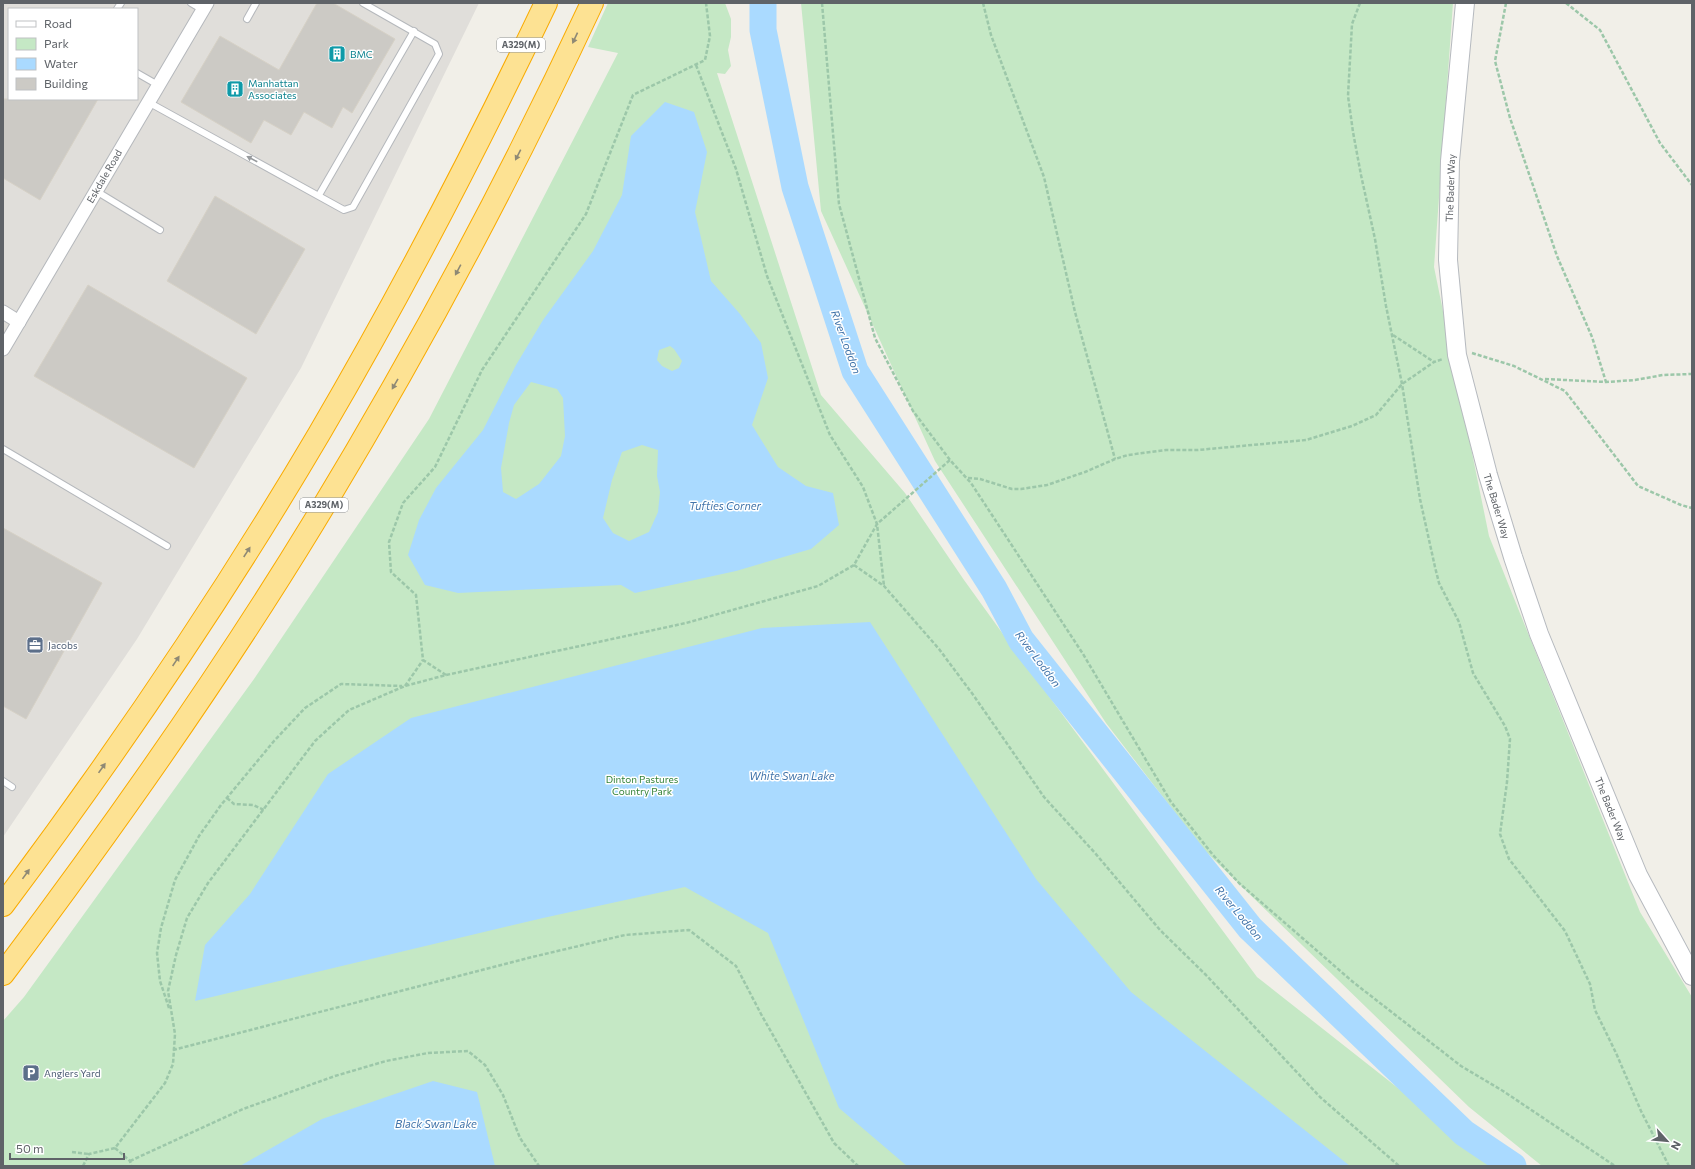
<svg xmlns="http://www.w3.org/2000/svg" width="1695" height="1169" font-family="Commissioner,sans-serif">
	<rect width="100%" height="100%" fill="#f1efe8"/>
	<!-- industrial -->
	<path fill="#e0deda" fill-rule="evenodd" d="M 3,3 L 479,3 L 301,368 L 137,639 L 3,837 ZM 9,9 L 137,9 L 137,99 L 9,99 Z"/>
	<!-- green -->
	<g fill="#c5e8c5">
		<polygon points="608,3 725,3 731,19 731,37 728,50 731,66 725,74 717,73 821,395 905,493 964,580 1008,641 1257,977 1497,1166 3,1166 3,1021 24,997 254,679 429,419 618,53 588,47"/>
		<polygon points="801,3 1453,3 1434,267 1489,536 1640,912 1692,997 1692,1166 1542,1166 1469,1107 1203,849 1106,723 935,461 821,211"/>
	</g>
	<!-- water -->
	<g fill="#aadaff" fill-rule="evenodd">
		<path d="M 665,102 L 694,112 L 707,152 L 695,212 L 711,281 L 740,314 L 761,343 L 768,378 L 752,425 L 778,467 L 806,486 L 833,493 L 839,525 L 811,549 L 736,571 L 635,593 L 621,585 L 458,593 L 425,585 L 408,555 L 419,520 L 436,488 L 483,430 L 516,365 L 543,320 L 593,251 L 622,195 L 631,136 ZM 670,346 L 674,349 L 682,361 L 679,368 L 672,371 L 662,366 L 657,360 L 659,350 ZM 531,382 L 557,389 L 563,398 L 565,436 L 561,456 L 539,484 L 516,499 L 503,492 L 501,468 L 509,423 L 514,405 ZM 642,445 L 658,450 L 657,476 L 660,492 L 658,512 L 649,532 L 629,541 L 613,533 L 603,518 L 612,480 L 622,452 Z"/>
		<polygon points="870,622 1036,879 1131,992 1350,1166 907,1166 839,1108 768,933 685,887 543,918 195,1001 205,945 250,894 328,774 411,718 762,628"/>
		<polygon points="433,1081 477,1092 495,1166 240,1166 322,1119"/>
	</g>
	<g fill="none" stroke-linecap="round" stroke-linejoin="round">
		<!-- river -->
		<polyline stroke="#aadaff" stroke-width="27" points="763,3 763,30 795,187 855,371 994,589 1021,640 1250,928 1464,1133 1513,1166"/>
	</g>
	<!-- building -->
	<g fill="#cccac5" stroke="#d6d1c6">
		<polygon points="317,3 333,3 395,39 352,113 343,107 332,128 304,112 291,135 264,120 251,143 181,102 220,36 279,70"/>
		<polygon points="3,99 98,99 40,200 3,178"/>
		<polygon points="215,196 305,249 256,334 167,281"/>
		<polygon points="88,285 247,378 194,468 34,376"/>
		<polygon points="3,528 102,583 26,719 3,706"/>
	</g>
	<g fill="none" stroke-linecap="round" stroke-linejoin="round">
		<!-- lane casing -->
		<g stroke="#b5b8bc" stroke-width="8">
			<g id="lane">
				<polyline points="191,3 203,10"/>
				<polyline points="117,9 121,3"/>
				<polyline points="247,19 256,3"/>
				<polyline points="137,73 158,85"/>
				<polyline points="148,102 344,210 353,207 439,54 435,44 363,3"/>
				<polyline points="96,191 160,230"/>
				<polyline points="319,195 414,31"/>
				<polyline points="3,449 167,546"/>
				<polyline points="3,781 12,787"/>
			</g>
		</g>
		<!-- street casing -->
		<g stroke="#b5b8bc" stroke-width="15">
			<g id="street">
				<polyline points="3,312 19,322"/>
				<polyline points="3,349 207,3"/>
			</g>
		</g>
		<!-- secondary casing -->
		<g stroke="#b6babf" stroke-width="20">
			<polyline id="secondary" points="1465,3 1450,161 1448,260 1457,355 1488,475 1513,557 1539,634 1638,875 1692,976"/>
		</g>
		<!-- highway casing -->
		<g stroke="#f9ab00" stroke-width="24">
			<g id="highway">
				<path d="M 3,905 C 116,754 223,597 319,434 C 401,294 476,150 546,3"/>
				<path d="M 3,974 C 113,828 219,678 314,522 C 416,354 509,181 592,3"/>
			</g>
		</g>
		<!-- path -->
		<g stroke="#9cc7a9" stroke-width="2.5" stroke-dasharray="4 2" stroke-linecap="butt">
			<polyline points="822,3 839,204 875,338 913,411 950,460 971,483 1083,654 1171,802 1213,855 1239,883 1353,982 1461,1066 1503,1091 1615,1166"/>
			<polyline points="983,3 991,35 1044,177 1075,312 1115,459"/>
			<polyline points="1360,3 1352,24 1348,96 1353,132 1361,175 1375,239 1386,306 1402,384 1420,499 1435,567 1439,583 1459,622 1473,673 1505,726 1510,739 1507,782 1500,834 1509,859 1565,931 1590,984 1595,1010 1616,1053 1641,1111 1669,1166"/>
			<polyline points="1506,3 1495,61 1510,118 1557,256 1592,337 1606,382"/>
			<polyline points="1566,3 1600,30 1660,143 1692,185"/>
			<polyline points="696,65 736,169 767,276 830,435 863,487 877,524 884,586"/>
			<polyline points="1393,335 1434,362"/>
			<polyline points="1472,353 1514,366 1565,391 1638,486 1681,505 1692,508"/>
			<polyline points="1545,379 1606,382 1635,380 1663,375 1692,374"/>
			<polyline points="968,478 980,479 1012,489 1021,489 1047,485 1085,472 1115,459 1128,455 1166,450 1198,450 1306,440 1352,426 1376,415 1402,384 1434,362 1443,359"/>
			<polyline points="854,565 884,586 939,649 974,696 1044,797 1095,853 1160,930 1206,975 1320,1097 1399,1166"/>
			<polyline points="446,675 423,660 416,595 391,572 389,542 403,503 435,467 482,370 586,214 633,95 705,60 710,36 706,3"/>
			<polyline points="405,686 423,660"/>
			<polyline points="227,798 234,804 253,805 264,810"/>
			<polyline points="169,1008 160,981 157,953 161,928 175,880 199,836 221,805 274,741 305,708 341,684 402,686"/>
			<polyline points="173,1050 528,958 625,935 689,930 736,966 761,1014 834,1143 858,1166"/>
			<polyline points="115,1148 130,1161 131,1166"/>
			<polyline points="72,1152 89,1154"/>
			<polyline points="130,1161 243,1109 335,1076 386,1061 428,1053 468,1051 485,1065 503,1095 520,1138 539,1166"/>
			<polyline points="83,1166 89,1154 115,1148 165,1083 173,1064 175,1034 168,991 176,955 187,918 208,883 315,741 349,710 405,686 446,675 686,623 818,586 854,565 877,524 950,460"/>
		</g>
		<!-- lane -->
		<use href="#lane" stroke="#fff" stroke-width="6"/>
		<!-- street -->
		<use href="#street" stroke="#fff" stroke-width="13"/>
		<!-- secondary -->
		<use href="#secondary" stroke="#fff" stroke-width="18"/>
		<!-- highway -->
		<use href="#highway" stroke="#fde293" stroke-width="22"/>
	</g>
	<!-- one-way arrows -->
	<defs><path id="oneway-solid" d="M-6-.8H1V-3.2L6.5 0L1 3.2V.8H-6Z"/></defs>
	<g fill="#8e8975">
		<use href="#oneway-solid" transform="translate(575 38) rotate(115)"/>
		<use href="#oneway-solid" transform="translate(518 155) rotate(117)"/>
		<use href="#oneway-solid" transform="translate(458 270) rotate(118)"/>
		<use href="#oneway-solid" transform="translate(395 384) rotate(120)"/>
		<use href="#oneway-solid" transform="translate(247 552) rotate(-57)"/>
		<use href="#oneway-solid" transform="translate(176 661) rotate(-56)"/>
		<use href="#oneway-solid" transform="translate(102 768) rotate(-55)"/>
		<use href="#oneway-solid" transform="translate(26 874) rotate(-54)"/>
	</g>
	<use fill="#979a9d" href="#oneway-solid" transform="translate(252 159) rotate(-152)"/>
	<!-- icons -->
	<defs>
		<g id="building-square" transform="scale(0.9)"><rect x="-9" y="-9" width="18" height="18" rx="4" fill="#0f9aa8" stroke="#fff"/><path d="M-4-6H4V6H1V3H-1V6H-4ZM-2.5-4.3h1.7v1.8h-1.7ZM.8-4.3h1.7v1.8H.8ZM-2.5-1h1.7V.8h-1.7ZM.8-1h1.7V.8H.8Z" fill="#fff"/></g>
		<g id="office-square" transform="scale(0.9)"><rect x="-9" y="-9" width="18" height="18" rx="4" fill="#5c6f8a" stroke="#fff"/><path d="M-6-3h4V-5.5h4V-3h4V5H-6ZM-1-4.5V-3h2v-1.5ZM-6 0V1H6V0Z" fill="#fff"/></g>
		<g id="parking-square" transform="scale(0.9)"><rect x="-9" y="-9" width="18" height="18" rx="4" fill="#5c6f8a" stroke="#fff"/><path d="M-3.5-5.5H1a3.5 3.5 0 0 1 0 7H-1V5.5H-3.5ZM-1-3.4V-.6H.8a1.4 1.4 0 0 0 0-2.8Z" fill="#fff"/></g>
	</defs>
	<g fill-rule="evenodd">
		<use href="#building-square" x="337" y="54"/>
		<use href="#building-square" x="235" y="89"/>
		<use href="#office-square" x="35" y="645"/>
		<use href="#parking-square" x="31" y="1073"/>
	</g>
	<g text-anchor="middle" stroke-width="3" stroke-linejoin="round" paint-order="stroke">
		<!-- shield labels -->
		<g fill="#fff" stroke="#8f9295" stroke-width="1">
			<rect x="497" y="38" width="48" height="14" rx="3"/>
			<rect x="300" y="498" width="48" height="14" rx="3"/>
		</g>
		<g font-size="9" font-weight="bold" fill="#5f6368">
			<text x="521" y="48">A329(M)</text>
			<text x="324" y="508">A329(M)</text>
		</g>
		<!-- culture labels -->
		<g font-size="10" fill="#0d838f" stroke="#fff" text-anchor="start">
			<text x="350" y="58">BMC</text>
			<text x="248" y="87">Manhattan<tspan x="248" dy="12">Associates</tspan></text>
		</g>
		<!-- street labels -->
		<g font-size="10" fill="#5f6368" stroke="#fff">
			<text transform="translate(104 176) rotate(-60)" y="4">Eskdale Road</text>
			<text transform="translate(1450 188) rotate(-88)" y="4">The Bader Way</text>
			<text transform="translate(1497 506) rotate(73)" y="4">The Bader Way</text>
			<text transform="translate(1611 809) rotate(68)" y="4">The Bader Way</text>
		</g>
		<!-- service labels -->
		<g font-size="10" fill="#4e5e75" stroke="#fff" text-anchor="start">
			<text x="48" y="649">Jacobs</text>
			<text x="44" y="1077">Anglers Yard</text>
		</g>
		<!-- park labels -->
		<g font-size="10" fill="#348238" stroke="#fff">
			<text x="642" y="783">Dinton Pastures<tspan x="642" dy="12">Country Park</tspan></text>
		</g>
		<!-- water labels -->
		<g font-size="11" font-style="italic" fill="#4174aa" stroke="#fff">
			<text transform="translate(846 342) rotate(70)" y="4">River Loddon</text>
			<text x="725" y="510">Tufties Corner</text>
			<text transform="translate(1038 659) rotate(53)" y="4">River Loddon</text>
			<text x="792" y="780">White Swan Lake</text>
			<text transform="translate(1239 913) rotate(50)" y="4">River Loddon</text>
			<text x="436" y="1128">Black Swan Lake</text>
		</g>
	</g>
	<!-- border -->
	<rect width="1695" height="1169" fill="none" stroke="#5f6368" stroke-width="8"/>
	<!-- legend -->
	<rect x="8" y="8" width="130" height="92" fill="#ffffff" stroke="#bfc1c3"/>
	<rect x="16" y="21" width="20" height="6" fill="#ffffff" stroke="#bfc1c3"/>
	<text x="44" y="28" font-size="12" fill="#5f6368">Road</text>
	<rect x="16" y="38" width="20" height="12" fill="#c5e8c5" stroke="#bfc1c3"/>
	<text x="44" y="48" font-size="12" fill="#5f6368">Park</text>
	<rect x="16" y="58" width="20" height="12" fill="#aadaff" stroke="#bfc1c3"/>
	<text x="44" y="68" font-size="12" fill="#5f6368">Water</text>
	<rect x="16" y="78" width="20" height="12" fill="#cccac5" stroke="#bfc1c3"/>
	<text x="44" y="88" font-size="12" fill="#5f6368">Building</text>
	<!-- north arrow -->
	<g transform="translate(1667 1141) rotate(117)" stroke="#ffffff" stroke-width="3" paint-order="stroke">
	<path d="M0-3L7 15L0 10L-7 15Z" fill="#5f6368"/>
	<text y="-6" font-size="11" font-weight="bold" text-anchor="middle" fill="#5f6368">N</text>
	</g>
	<!-- scale -->
	<path d="M10 1153v6h114v-6" fill="none" stroke="#5f6368" stroke-width="2"/>
	<text x="16" y="1153" font-size="12" fill="#5f6368" stroke="#ffffff" stroke-width="3" paint-order="stroke">50 m</text>
</svg>
